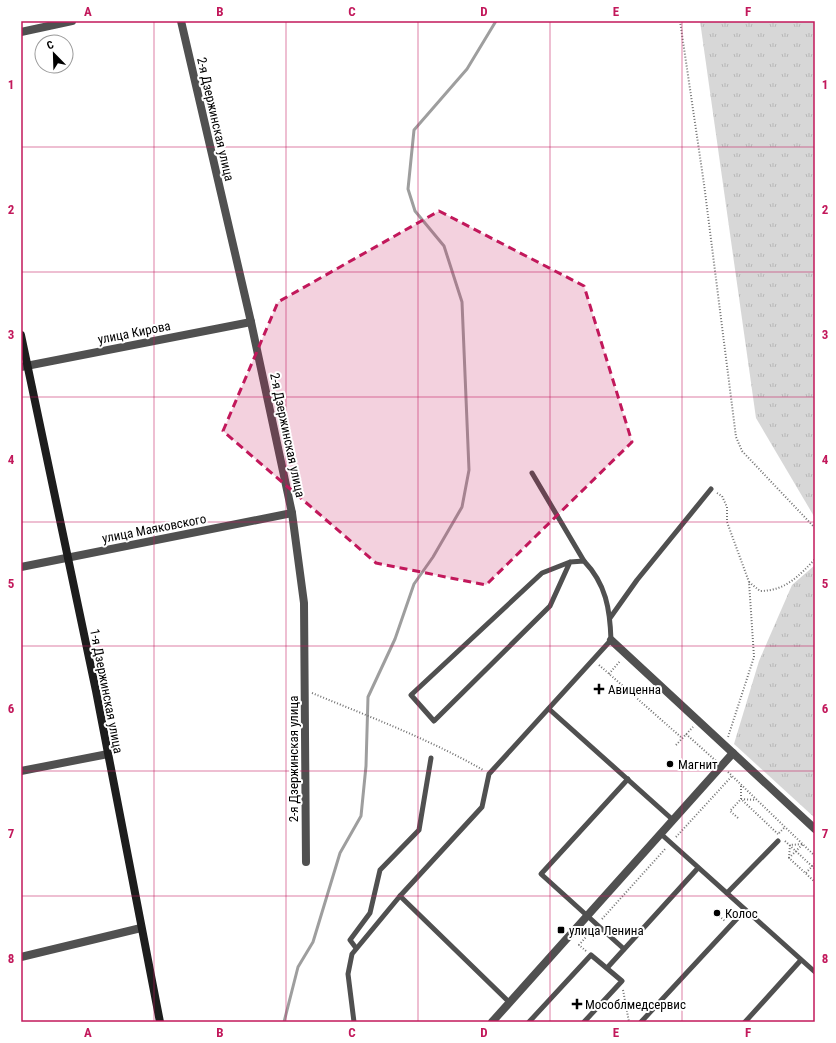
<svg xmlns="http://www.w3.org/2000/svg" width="836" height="1043" font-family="'Roboto Condensed',sans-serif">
	<defs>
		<pattern id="grass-tufts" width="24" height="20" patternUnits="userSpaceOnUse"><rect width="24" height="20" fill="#d7d7d7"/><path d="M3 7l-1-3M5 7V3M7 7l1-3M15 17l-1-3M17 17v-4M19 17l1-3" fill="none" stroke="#b7b7b7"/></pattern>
	</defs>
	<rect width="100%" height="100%" fill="#fff"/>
	<!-- grass -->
	<g fill="url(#grass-tufts)">
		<polygon points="700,21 815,21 815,518 756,418"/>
		<polygon points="815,565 815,818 734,744 759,661 792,585"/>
	</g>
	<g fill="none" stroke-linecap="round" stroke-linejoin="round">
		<!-- stream -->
		<polyline stroke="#9e9e9e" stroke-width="3" points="284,1022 298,967 313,942 340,853 361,816 366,766 368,697 395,639 414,584 433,557 462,507 469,470 462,302 444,246 415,211 408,189 414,130 467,69 496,21"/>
		<!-- path -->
		<g stroke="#727272" stroke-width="2" stroke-dasharray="1 2" stroke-linecap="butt">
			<polyline points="680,21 704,184 736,437 742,451 815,528"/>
			<polyline points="717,493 722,496 727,507 727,522 749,582 754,657 728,737"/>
			<path d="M 749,582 L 760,591 C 785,591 799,576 815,559"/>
			<polyline points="599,665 682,738"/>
			<polyline points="609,674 620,661"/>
			<path d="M 312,693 C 370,717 429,739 483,770"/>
			<polyline points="686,734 716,761"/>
			<polyline points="676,745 693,727"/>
			<polyline points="728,772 815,856"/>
			<polyline points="741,786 741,799 778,834"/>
			<polyline points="738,818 730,811 741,799 756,800"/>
			<polyline points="779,833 785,827"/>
			<polyline points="676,837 732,776"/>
			<polyline points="785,841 815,869"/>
			<polyline points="789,858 803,844 790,845 789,858 815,882"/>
			<polyline points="806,873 815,863"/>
			<polyline points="815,873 815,874"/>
			<polyline points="719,916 725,921"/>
			<polyline points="602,919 666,848"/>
			<polyline points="586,951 579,945 592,930"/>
			<polyline points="623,990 629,1022"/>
		</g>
		<!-- lane -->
		<g stroke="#505050" stroke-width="5">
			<polyline points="532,473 584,561"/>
			<polyline points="610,618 637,580 711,489"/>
			<polyline points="549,709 673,820"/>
			<polyline points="661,834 815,972"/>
			<polyline points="727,893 778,841"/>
			<polyline points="356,948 350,940 370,913 380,870 419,830 431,758"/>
			<polyline points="624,949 541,874 628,779"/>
			<polyline points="607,968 698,868"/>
			<path d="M 510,1003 L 400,896 L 482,807 L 489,774 L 611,640 C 610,609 606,584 584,561 L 570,562 L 542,573 L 411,695 L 434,721 L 550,606 L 570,562"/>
			<polyline points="354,1022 348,974 352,954 400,896"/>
			<polyline points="529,1022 591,955 622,981 584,1022"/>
			<polyline points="641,1022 745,910"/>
			<polyline points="745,1022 801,960"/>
		</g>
		<!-- street -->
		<g stroke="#505050" stroke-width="8">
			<polyline points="181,21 251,322 292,513 304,603 306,862"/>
			<polyline points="21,32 72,21"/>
			<polyline points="21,367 251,322"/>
			<polyline points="21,567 292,513"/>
			<polyline points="611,640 815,829"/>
			<polyline points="21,771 108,754"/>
			<polyline points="21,957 141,928"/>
			<polyline points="492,1022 733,753"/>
		</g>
		<!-- secondary -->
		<polyline stroke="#1d1d1d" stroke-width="8" points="21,335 96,691 160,1022"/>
	</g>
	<!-- marked area -->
	<path fill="#c2185b" fill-opacity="0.2" stroke="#c2185b" stroke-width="3" stroke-dasharray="8 5" stroke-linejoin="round" d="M 439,211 L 584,286 L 632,442 L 486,585 L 376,563 L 223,431 L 278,302 Z"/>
	<!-- grid -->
	<path fill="none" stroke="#c2185b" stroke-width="1" stroke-opacity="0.55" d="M 154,21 L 154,1022M 286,21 L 286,1022M 418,21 L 418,1022M 550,21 L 550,1022M 682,21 L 682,1022M 21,147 L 815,147M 21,272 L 815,272M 21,397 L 815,397M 21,522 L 815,522M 21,646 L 815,646M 21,771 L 815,771M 21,896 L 815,896"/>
	<!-- markers -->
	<g fill="#000" stroke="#fff" stroke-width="1.5">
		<path d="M597 683h4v4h4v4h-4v4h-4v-4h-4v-4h4z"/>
		<circle cx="670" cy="764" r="4"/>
		<circle cx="717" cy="913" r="4"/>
		<rect x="557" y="926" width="8" height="8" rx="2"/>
		<path d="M575 998h4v4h4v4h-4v4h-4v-4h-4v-4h4z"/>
	</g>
	<g text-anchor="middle" stroke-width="4" stroke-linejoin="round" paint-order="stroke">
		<!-- street labels -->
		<g font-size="13" fill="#000" stroke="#fff">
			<text transform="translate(216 119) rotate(77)" y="5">2-я Дзержинская улица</text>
			<text transform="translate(134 332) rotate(-11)" y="5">улица Кирова</text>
			<text transform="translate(288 435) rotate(78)" y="5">2-я Дзержинская улица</text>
			<text transform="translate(154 528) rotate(-11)" y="5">улица Маяковского</text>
			<text transform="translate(107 691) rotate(79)" y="5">1-я Дзержинская улица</text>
			<text transform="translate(293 759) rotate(-90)" y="5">2-я Дзержинская улица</text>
		</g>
		<!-- poi labels -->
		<g font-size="13" fill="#000" stroke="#fff" text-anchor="start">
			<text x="608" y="694">Авиценна</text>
			<text x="678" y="769">Магнит</text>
			<text x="725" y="918">Колос</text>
			<text x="569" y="935">улица Ленина</text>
			<text x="585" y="1009">Мособлмедсервис</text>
		</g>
	</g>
	<!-- border -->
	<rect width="836" height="1043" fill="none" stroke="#ffffff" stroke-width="44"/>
	<!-- north arrow -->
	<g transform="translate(54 54) rotate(337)"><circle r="19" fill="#ffffff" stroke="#999999"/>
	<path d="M0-3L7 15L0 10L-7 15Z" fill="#000000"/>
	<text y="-6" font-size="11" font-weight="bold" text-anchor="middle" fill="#000000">С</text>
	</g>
	<rect x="22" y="22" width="792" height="999" fill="none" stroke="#c2185b" stroke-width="1.5"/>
	<g font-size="13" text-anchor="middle" font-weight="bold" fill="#c2185b">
		<text x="88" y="16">A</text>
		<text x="220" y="16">B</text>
		<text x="352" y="16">C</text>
		<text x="484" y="16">D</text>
		<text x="616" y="16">E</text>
		<text x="748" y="16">F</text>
		<text x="11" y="89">1</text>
		<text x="825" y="89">1</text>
		<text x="11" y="214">2</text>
		<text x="825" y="214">2</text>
		<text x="11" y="339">3</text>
		<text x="825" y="339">3</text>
		<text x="11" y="464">4</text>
		<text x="825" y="464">4</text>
		<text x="11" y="588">5</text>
		<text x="825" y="588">5</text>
		<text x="11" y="713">6</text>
		<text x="825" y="713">6</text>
		<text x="11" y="838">7</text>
		<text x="825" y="838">7</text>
		<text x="11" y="963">8</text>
		<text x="825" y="963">8</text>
		<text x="88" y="1037">A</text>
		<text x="220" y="1037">B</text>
		<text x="352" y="1037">C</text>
		<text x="484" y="1037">D</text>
		<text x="616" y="1037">E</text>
		<text x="748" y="1037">F</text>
	</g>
</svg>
